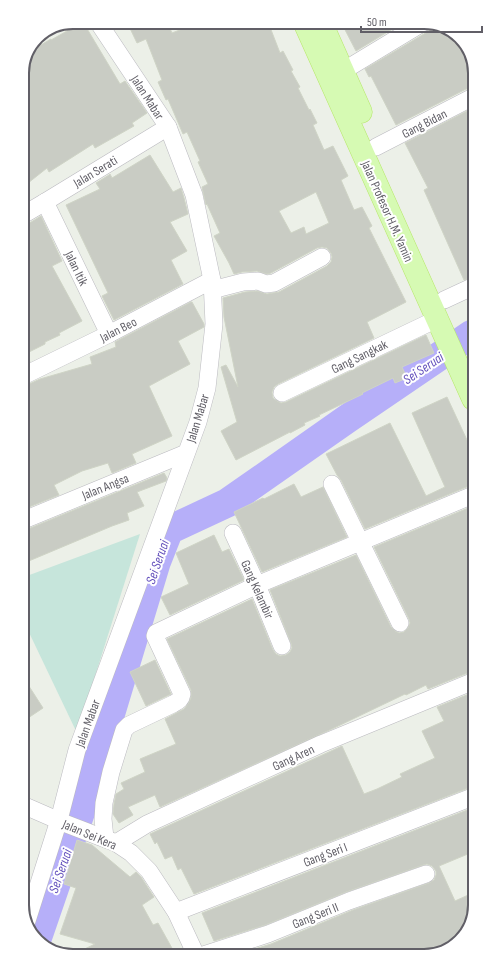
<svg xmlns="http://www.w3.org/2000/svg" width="497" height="978" font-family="'Sofia Sans Condensed',sans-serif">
	<rect width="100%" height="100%" fill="#ecf0e8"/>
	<!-- green -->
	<polygon fill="#c6e5db" points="140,534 77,733 24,622 24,577"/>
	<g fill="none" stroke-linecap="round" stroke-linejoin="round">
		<!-- river -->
		<polyline stroke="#b6aff9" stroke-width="29" points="37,939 83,805 156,563 169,530 227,503 347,419 472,334"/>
	</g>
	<!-- building -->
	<g fill="#c9ccc4" stroke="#cfd4c6" fill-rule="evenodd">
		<polygon points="83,22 120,84 125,81 147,113 132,123 134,126 95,148 93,144 49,172 47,168 23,187 22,70 32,49 34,49 51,39 51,40"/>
		<path d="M 127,22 L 167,22 L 172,33 L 200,22 L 268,22 L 280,53 L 283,51 L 293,70 L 291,71 L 300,87 L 298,88 L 309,110 L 310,109 L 317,123 L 313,125 L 324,150 L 333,146 L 348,176 L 341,180 L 354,210 L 362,207 L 372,226 L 369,228 L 406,302 L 367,322 L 374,338 L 278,384 L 274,387 L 272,392 L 273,398 L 277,401 L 281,403 L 286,402 L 426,335 L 434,353 L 402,367 L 407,378 L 395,383 L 393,378 L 362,393 L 363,394 L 319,415 L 320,416 L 304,423 L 305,425 L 290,433 L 290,432 L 236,460 L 221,431 L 237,422 L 221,367 L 226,365 L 238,387 L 224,317 L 223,298 L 245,292 L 257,291 L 267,294 L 279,292 L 327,266 L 331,262 L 332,257 L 331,253 L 327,248 L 322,247 L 317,248 L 271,273 L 267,274 L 257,271 L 242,272 L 234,274 L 229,263 L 214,236 L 220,233 L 207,204 L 206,205 L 202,187 L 208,184 L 198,162 L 200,161 L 187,132 L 183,134 L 168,99 L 166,100 L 158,82 L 162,80 L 146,39 L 137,43 ZM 316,192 L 329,223 L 306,234 L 304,227 L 291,233 L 279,211 Z"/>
		<polygon points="341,22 404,22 356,51"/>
		<polygon points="433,24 449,30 455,43 460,41 471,62 471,88 466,89 396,125 371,76 369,77 365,69 429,31 433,27"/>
		<polygon points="471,109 472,277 464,280 424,190 428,188 405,143"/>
		<polygon points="150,155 173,192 181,188 184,198 188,214 170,222 187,251 171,260 183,284 114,320 102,296 108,293 66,205 100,189 96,183 109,175 110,174 112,178"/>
		<polygon points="41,216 62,261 52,266 82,321 59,333 60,335 45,342 45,344 25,354 30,362 23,365 23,225 28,224"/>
		<polygon points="191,302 192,302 204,324 204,327 178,341 190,364 149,386 172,436 132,454 136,463 112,473 108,463 82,471 54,485 59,495 24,509 23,386 27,385 40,379 92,364 90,357 116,347 115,342"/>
		<polygon points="447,397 473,453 473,485 469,486 365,529 341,480 337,475 326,454 390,423 426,496 445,487 412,413"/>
		<polygon points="164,473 167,478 166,481 137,492 144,506 127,513 129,520 112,526 24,563 24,530 28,529"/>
		<polygon points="294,484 301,497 323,487 347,537 262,572 234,512 263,498 264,499"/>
		<polygon points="473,506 474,671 470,672 428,689 426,685 406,695 405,694 334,728 160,807 155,795 128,807 133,815 119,823 113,814 114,804 116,794 124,789 121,783 145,772 140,759 176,744 165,719 184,709 188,704 191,698 191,690 167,639 252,599 273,650 276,654 280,656 286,655 290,652 292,648 291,643 270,590 356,555 391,627 395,631 399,633 404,632 408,628 410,623 409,619 374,547"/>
		<polygon points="214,535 222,552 229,549 244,580 170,615 161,597 189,584 176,553"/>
		<polygon points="155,660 171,694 146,706 130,672"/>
		<polygon points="25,680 43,708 25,720"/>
		<polygon points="474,692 474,786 471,787 194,894 181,868 178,870 172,856 165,859 157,842 155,844 150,834 342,746 364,794 377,789 402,777 400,774 435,758 422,731 444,721 437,707"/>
		<polygon points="475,807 475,851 439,866 455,901 475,892 475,905 466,934 443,952 238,954 271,944 353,910 429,883 434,880 436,875 436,871 432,866 427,864 423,865 346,892 265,925 214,941 202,913"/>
		<polygon points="77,840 92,845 130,877 136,872 141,877 154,897 142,905 153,925 158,923 173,950 163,955 70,956 95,944 60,934 76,888 64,884"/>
	</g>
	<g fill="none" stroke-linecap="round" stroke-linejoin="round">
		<!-- street casing -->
		<g stroke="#bbbac0" stroke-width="18">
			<g id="street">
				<polyline points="343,71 424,22"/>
				<polyline points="376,147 471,98"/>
				<polyline points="45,202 109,334"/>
				<polyline points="23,215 45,202 168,127"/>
				<polyline points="212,290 243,282 258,281 266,284 274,283 322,257"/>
				<polyline points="444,300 472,287"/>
				<polyline points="23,376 109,334 212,280"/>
				<polyline points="282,393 437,319"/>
				<polyline points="332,484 400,623"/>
				<polyline points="24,520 186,453"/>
				<polyline points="233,533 257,585 282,646"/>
				<polyline points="25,806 64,823 116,843 131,853 149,871 176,912 196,955"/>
				<path d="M 105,838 L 103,819 L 104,803 L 111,772 L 124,730 L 129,725 L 173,704 C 178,701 181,700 182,694 L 155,636 L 156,633 L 257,585 L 473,495"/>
				<polyline points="116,843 147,824 321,744 474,681"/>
				<polyline points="176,912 475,796"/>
				<polyline points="26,924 59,820 77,750 198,422 207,388 214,324 212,280 194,195 168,127 98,22"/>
				<polyline points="203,955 268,934 349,901 426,874"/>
			</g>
		</g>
		<!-- primary casing -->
		<g stroke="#b7e869" stroke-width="23">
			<g id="primary">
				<polyline points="304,22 473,399"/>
				<polyline points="321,22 361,112"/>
			</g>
		</g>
		<!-- street -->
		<use href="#street" stroke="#fff" stroke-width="17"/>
		<!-- primary -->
		<use href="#primary" stroke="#d6fab3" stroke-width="22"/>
	</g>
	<g text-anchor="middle" stroke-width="4" stroke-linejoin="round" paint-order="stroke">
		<!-- street labels -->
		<g font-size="13" fill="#615f67" stroke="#fff">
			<text transform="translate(148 97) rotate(57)" y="5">Jalan Mabar</text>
			<text transform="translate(424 123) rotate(-27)" y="5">Gang Bidan</text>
			<text transform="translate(95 171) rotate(-31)" y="5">Jalan Serati</text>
			<text transform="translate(388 211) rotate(66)" y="5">Jalan Profesor H.M. Yamin</text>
			<text transform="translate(77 268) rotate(64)" y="5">Jalan Itik</text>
			<text transform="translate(118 329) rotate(-27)" y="5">Jalan Beo</text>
			<text transform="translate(359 356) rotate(-26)" y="5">Gang Sangkak</text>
			<text transform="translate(197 418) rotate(-73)" y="5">Jalan Mabar</text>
			<text transform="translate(105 486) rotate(-22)" y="5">Jalan Angsa</text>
			<text transform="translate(258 589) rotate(66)" y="5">Gang Kelambir</text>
			<text transform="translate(87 723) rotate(-70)" y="5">Jalan Mabar</text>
			<text transform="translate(293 757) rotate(-25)" y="5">Gang Aren</text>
			<text transform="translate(90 834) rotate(23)" y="5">Jalan Sei Kera</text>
			<text transform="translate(325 854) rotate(-21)" y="5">Gang Seri I</text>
			<text transform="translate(315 915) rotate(-22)" y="5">Gang Seri II</text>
		</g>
		<!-- water labels -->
		<g font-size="14" font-style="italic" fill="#6451bc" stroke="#fff">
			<text transform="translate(423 368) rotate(-34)" y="5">Sei Seruai</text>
			<text transform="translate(157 562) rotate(-71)" y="5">Sei Seruai</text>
			<text transform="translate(60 871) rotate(-71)" y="5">Sei Seruai</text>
		</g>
	</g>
	<!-- crop -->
	<path d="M0 0H497V978H0ZM73 29H424A44 44 0 0 1 468 73V905A44 44 0 0 1 424 949H73A44 44 0 0 1 29 905V73A44 44 0 0 1 73 29Z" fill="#fff" fill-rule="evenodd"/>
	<path fill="none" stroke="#615f67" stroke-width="2" d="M73 29H424A44 44 0 0 1 468 73V905A44 44 0 0 1 424 949H73A44 44 0 0 1 29 905V73A44 44 0 0 1 73 29Z"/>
	<!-- scale -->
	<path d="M361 26v6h121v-6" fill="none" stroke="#615f67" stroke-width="2"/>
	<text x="367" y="26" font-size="12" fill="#615f67" stroke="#ffffff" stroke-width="3" paint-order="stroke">50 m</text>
</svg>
